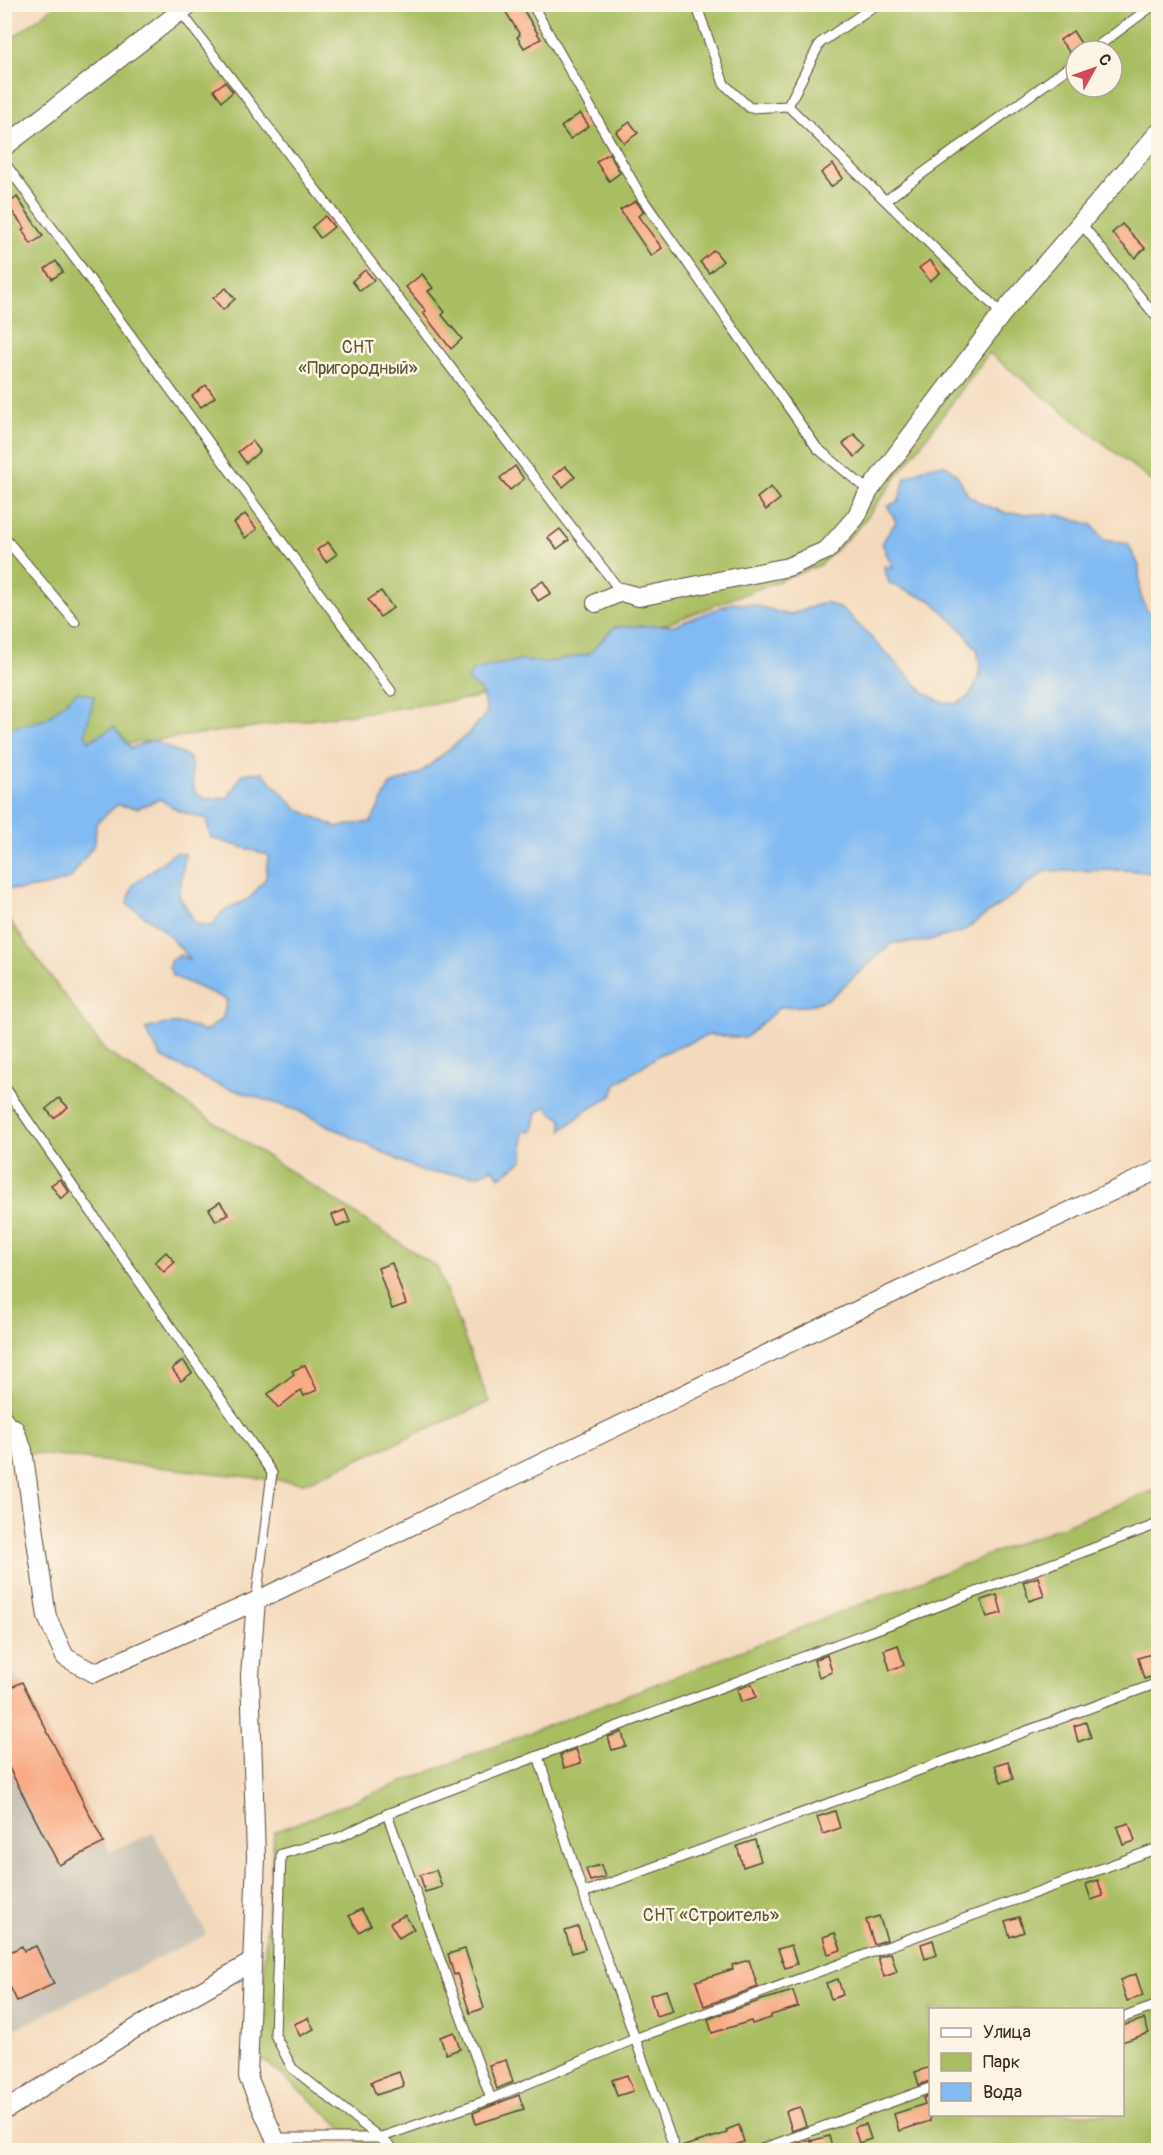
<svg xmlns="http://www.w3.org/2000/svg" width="1163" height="2155" font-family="Pangolin,sans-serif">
	<rect width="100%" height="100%" fill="#fcf5e5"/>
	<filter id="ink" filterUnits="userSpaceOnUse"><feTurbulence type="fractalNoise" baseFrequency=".0167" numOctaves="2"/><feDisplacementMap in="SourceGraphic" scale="12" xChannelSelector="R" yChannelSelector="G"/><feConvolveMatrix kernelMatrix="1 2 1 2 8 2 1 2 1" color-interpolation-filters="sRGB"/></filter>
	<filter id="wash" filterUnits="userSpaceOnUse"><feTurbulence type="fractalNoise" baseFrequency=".008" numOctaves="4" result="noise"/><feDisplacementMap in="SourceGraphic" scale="24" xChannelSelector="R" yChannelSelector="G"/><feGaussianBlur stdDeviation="1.35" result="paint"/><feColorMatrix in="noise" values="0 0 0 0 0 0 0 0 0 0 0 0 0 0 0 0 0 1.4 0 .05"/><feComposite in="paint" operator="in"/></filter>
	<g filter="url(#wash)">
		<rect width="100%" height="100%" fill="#f4dabd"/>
		<!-- industrial -->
		<polygon fill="#c9c3b8" points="4,1651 18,1682 22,1682 110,1852 153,1833 207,1934 5,2034"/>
		<!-- green -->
		<g fill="#a9be62" stroke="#727440" stroke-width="1.5" fill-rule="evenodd">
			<path d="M 58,4 L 1158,5 L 1158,486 L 989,353 L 861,525 L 820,565 L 474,698 L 5,760 L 4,44 ZM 1076,51 L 1112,51 L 1112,87 L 1076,87 Z"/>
			<polygon points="4,913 105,1051 437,1267 489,1402 304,1483 29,1453 5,1459"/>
			<path d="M 1158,1489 L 1158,2150 L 369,2150 L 257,2054 L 274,1832 ZM 930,2010 L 1122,2010 L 1122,2114 L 930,2114 Z"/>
		</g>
		<!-- water -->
		<path fill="#82bbf3" stroke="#5e7288" stroke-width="1.5" d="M 946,465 L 957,475 L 968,495 L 982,504 L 1007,513 L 1059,515 L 1092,525 L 1104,540 L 1128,544 L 1139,566 L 1140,594 L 1147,611 L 1156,614 L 1153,607 L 1158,581 L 1158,874 L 1130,870 L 1046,871 L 962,932 L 922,942 L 892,943 L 830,998 L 808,1006 L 780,1007 L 745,1038 L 709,1035 L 661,1054 L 616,1084 L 612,1096 L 586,1111 L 562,1130 L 562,1119 L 551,1113 L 547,1106 L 537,1112 L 533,1131 L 523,1131 L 523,1160 L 500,1177 L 492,1168 L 480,1175 L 423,1172 L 296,1110 L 216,1084 L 161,1057 L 145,1029 C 167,1023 184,1020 204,1032 L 223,1018 L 227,1000 L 173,976 L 169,967 L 171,960 L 179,955 L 191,960 L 163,929 L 127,904 L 133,885 L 176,852 L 185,854 L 179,896 L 196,924 L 212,926 L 222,912 L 250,898 L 266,878 L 268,855 L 211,838 L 206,819 L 179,811 L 160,799 L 138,808 L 117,805 L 96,823 L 95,843 L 70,879 L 47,886 L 19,890 L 5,888 L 5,730 L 46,719 L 77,692 L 94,696 L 85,734 L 89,741 L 114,727 L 131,748 L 153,740 L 190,758 L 194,791 L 205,799 L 228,798 L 242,774 L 262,772 L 297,809 L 336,827 L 371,822 L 390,785 L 419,774 L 469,733 L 487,713 L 481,690 L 467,681 L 473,670 L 521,660 L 543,663 L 589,654 L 614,627 L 675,625 L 732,603 L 754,605 L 789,615 L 826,602 L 845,611 L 924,692 L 941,702 L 956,704 L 967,698 L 975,687 L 980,670 L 978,651 L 963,631 L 931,600 L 906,591 L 889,583 L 884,566 L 893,568 L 882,543 L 896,522 L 888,506 L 899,501 L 905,478 L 929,466 Z"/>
		<g id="blocks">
			<!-- building -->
			<g fill="#f8ab85">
				<polygon points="511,4 520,4 541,39 524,48 517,37 520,35 504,9"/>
				<polygon points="1073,31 1082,45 1070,53 1060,40"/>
				<polygon points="225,82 233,92 222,101 214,90"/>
				<polygon points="580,113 589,126 570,139 561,127"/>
				<polygon points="630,122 638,133 624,143 616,132"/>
				<polygon points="609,153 620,173 609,181 596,162"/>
				<polygon points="833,164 843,178 831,187 821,173"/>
				<polygon points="17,197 43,236 31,244 22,230 25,228 7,205"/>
				<polygon points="636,201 644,212 638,216 662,248 651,256 620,210"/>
				<polygon points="325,216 334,227 320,238 312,227"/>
				<polygon points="1122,224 1145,248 1135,258 1112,233"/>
				<polygon points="714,250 723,261 709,273 700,262"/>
				<polygon points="930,260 940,273 930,281 919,268"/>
				<polygon points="56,261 63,272 52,279 45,269"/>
				<polygon points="365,270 374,280 360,291 352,281"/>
				<polygon points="422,274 433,288 428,291 445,312 442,315 462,339 451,349 423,313 426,311 406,287"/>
				<polygon points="226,288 235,299 223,310 213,298"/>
				<polygon points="206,385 215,397 201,407 192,396"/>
				<polygon points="854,434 866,446 855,457 843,444"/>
				<polygon points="252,441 260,451 246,463 238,452"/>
				<polygon points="515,466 524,479 510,490 500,478"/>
				<polygon points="565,466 575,477 563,487 553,476"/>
				<polygon points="771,487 780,499 766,510 757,498"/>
				<polygon points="245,514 257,529 245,538 234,523"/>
				<polygon points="560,529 569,540 557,549 548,538"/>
				<polygon points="328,542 337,554 326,562 317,550"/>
				<polygon points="543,581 551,593 538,601 531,589"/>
				<polygon points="381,591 393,608 380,617 368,600"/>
				<polygon points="59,1098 68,1107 54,1118 46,1109"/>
				<polygon points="60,1179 69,1192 61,1199 51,1185"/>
				<polygon points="220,1202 228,1214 216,1221 209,1209"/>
				<polygon points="345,1210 350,1222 337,1227 332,1215"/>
				<polygon points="166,1252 175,1262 164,1272 155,1262"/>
				<polygon points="392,1263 406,1304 392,1309 378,1268"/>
				<polygon points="183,1360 192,1373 181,1381 172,1369"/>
				<polygon points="305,1365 317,1390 304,1396 301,1390 278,1408 268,1394 294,1374 292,1371"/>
				<polygon points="1038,1577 1044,1596 1029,1601 1023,1582"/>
				<polygon points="997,1595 1002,1613 987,1617 981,1600"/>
				<polygon points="898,1645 904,1665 890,1670 884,1650"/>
				<polygon points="1158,1652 1158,1675 1144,1679 1138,1658"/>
				<polygon points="827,1655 832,1672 819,1677 814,1660"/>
				<polygon points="22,1682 104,1843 59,1865 4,1758 4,1691"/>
				<polygon points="752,1684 756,1697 741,1702 737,1689"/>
				<polygon points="1086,1722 1091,1737 1078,1742 1074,1726"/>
				<polygon points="622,1732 626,1746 612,1750 608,1737"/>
				<polygon points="576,1749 581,1763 564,1768 560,1755"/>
				<polygon points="1008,1761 1013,1779 1001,1782 995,1765"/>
				<polygon points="835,1811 840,1828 823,1834 817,1817"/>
				<polygon points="1129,1823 1135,1841 1123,1845 1117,1827"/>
				<polygon points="755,1840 761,1861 743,1867 737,1846"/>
				<polygon points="601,1865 605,1877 590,1881 586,1869"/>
				<polygon points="436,1870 442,1887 425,1892 420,1875"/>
				<polygon points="1098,1880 1103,1896 1091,1900 1086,1884"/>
				<polygon points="361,1909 371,1925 359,1932 349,1916"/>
				<polygon points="405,1915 414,1929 399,1938 390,1923"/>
				<polygon points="879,1916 887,1940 874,1944 866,1920"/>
				<polygon points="1019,1917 1024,1932 1010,1937 1005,1921"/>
				<polygon points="578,1927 585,1949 572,1953 565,1931"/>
				<polygon points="835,1933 841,1950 828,1954 823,1937"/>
				<polygon points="933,1940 937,1955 925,1959 921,1944"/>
				<polygon points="791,1945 797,1964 785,1968 778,1949"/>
				<polygon points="22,1946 24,1951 36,1946 54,1984 17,2001 4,1974 4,1955"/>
				<polygon points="465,1949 484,2008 470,2013 457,1974 454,1975 448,1954"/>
				<polygon points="891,1953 897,1972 884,1977 878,1957"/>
				<polygon points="749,1960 758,1987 704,2006 696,1981 733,1969 732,1965"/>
				<polygon points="1136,1974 1143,1996 1127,2001 1120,1980"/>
				<polygon points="838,1979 843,1995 831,1999 826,1983"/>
				<polygon points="666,1990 673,2011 656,2016 650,1995"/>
				<polygon points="793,1991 798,2007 771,2015 771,2018 752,2024 751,2021 712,2033 708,2019 762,2000"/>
				<polygon points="308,2018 314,2029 300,2036 294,2024"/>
				<polygon points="1144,2019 1149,2033 1122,2042 1122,2026"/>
				<polygon points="454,2032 460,2049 446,2054 440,2037"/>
				<polygon points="506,2060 513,2082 497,2089 489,2065"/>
				<polygon points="930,2067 930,2081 919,2085 915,2072"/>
				<polygon points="399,2072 404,2086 376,2095 371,2082"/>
				<polygon points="627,2075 633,2091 617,2096 612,2080"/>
				<polygon points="519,2095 524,2109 476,2124 473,2113"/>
				<polygon points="930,2095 930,2121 899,2131 894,2114 925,2104 923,2098"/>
				<polygon points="800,2107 806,2126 792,2131 786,2111"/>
				<polygon points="866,2124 871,2139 859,2143 854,2127"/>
				<polygon points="739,2125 744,2142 716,2151 682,2151 681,2147 727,2133 726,2130"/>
				<polygon points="829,2136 833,2151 792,2151 791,2148 797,2146 796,2144 811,2139 811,2141"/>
			</g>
		</g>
	</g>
	<g filter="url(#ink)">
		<use href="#blocks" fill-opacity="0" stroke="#574436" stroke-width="1.5"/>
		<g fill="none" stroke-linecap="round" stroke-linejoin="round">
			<!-- service casing -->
			<g stroke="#574436" stroke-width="11">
				<g id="service">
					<polyline points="532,4 642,198 817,448 869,491"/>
					<polyline points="696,4 724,84 750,108 788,106 1002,314"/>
					<polyline points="181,12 621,592"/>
					<polyline points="1091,51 1155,4"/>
					<polyline points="788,106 820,43 877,4"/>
					<polyline points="4,162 391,691"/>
					<polyline points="886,200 1076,62"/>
					<polyline points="1080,222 1158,319"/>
					<polyline points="4,537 75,622"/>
					<polyline points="4,1086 272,1473 256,1601"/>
					<polyline points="4,1412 14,1428"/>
					<polyline points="538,1756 583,1893 675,2150"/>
					<polyline points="387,1814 491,2099"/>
					<polyline points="583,1893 1158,1683"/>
					<polyline points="1122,2018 1158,2005"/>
					<polyline points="275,2138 379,2138 491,2099 637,2038 1158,1848"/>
					<polyline points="395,2150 292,2068 275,2035 281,1854 338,1838 387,1814 538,1756 1158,1524"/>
					<polyline points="759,2150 930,2088"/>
				</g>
			</g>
			<!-- minor casing -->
			<g stroke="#574436" stroke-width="20">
				<g id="minor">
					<polyline points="4,147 190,4"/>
					<polyline points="596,603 621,592 639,597 788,567 827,550 856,517 869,491 1002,314 1158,133"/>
					<polyline points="4,1430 14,1428 23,1450 47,1617 65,1657 94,1673 256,1601"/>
					<polyline points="4,2111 136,2028 250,1963"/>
					<polyline points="280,2150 248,2077 256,1857 250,1675 256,1601 868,1305 1158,1170"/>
				</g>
			</g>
			<!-- service -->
			<use href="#service" stroke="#fff" stroke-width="9"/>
			<!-- minor -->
			<use href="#minor" stroke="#fff" stroke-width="18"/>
		</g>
	</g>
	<g text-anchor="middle" stroke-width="5" stroke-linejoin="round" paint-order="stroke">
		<!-- park labels -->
		<g font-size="18" fill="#5c5632" stroke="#fcf5e5">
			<text x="358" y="353">СНТ<tspan x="358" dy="21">«Пригородный»</tspan></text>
			<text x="711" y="1921">СНТ «Строитель»</text>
		</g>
	</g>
	<!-- margin -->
	<rect width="1163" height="2155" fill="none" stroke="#fcf5e5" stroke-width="24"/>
	<!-- legend -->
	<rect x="929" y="2008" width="195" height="108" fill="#fcf5e5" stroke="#afa495" stroke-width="1.5"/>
	<rect x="941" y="2028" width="30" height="9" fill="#ffffff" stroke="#afa495" stroke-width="1.5"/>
	<text x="983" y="2038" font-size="18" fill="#3b2a1e">Улица</text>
	<rect x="941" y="2053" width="30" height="18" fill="#a9be62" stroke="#afa495" stroke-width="1.5"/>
	<text x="983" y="2068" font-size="18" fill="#3b2a1e">Парк</text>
	<rect x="941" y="2083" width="30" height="18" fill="#82bbf3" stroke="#afa495" stroke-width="1.5"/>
	<text x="983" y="2098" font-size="18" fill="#3b2a1e">Вода</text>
	<!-- north arrow -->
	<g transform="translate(1094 69) rotate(50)"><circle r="28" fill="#fcf5e5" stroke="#afa495" stroke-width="1.5"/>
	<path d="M0-4.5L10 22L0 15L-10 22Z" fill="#d1495b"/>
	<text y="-9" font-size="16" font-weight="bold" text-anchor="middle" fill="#3b2a1e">С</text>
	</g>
</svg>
